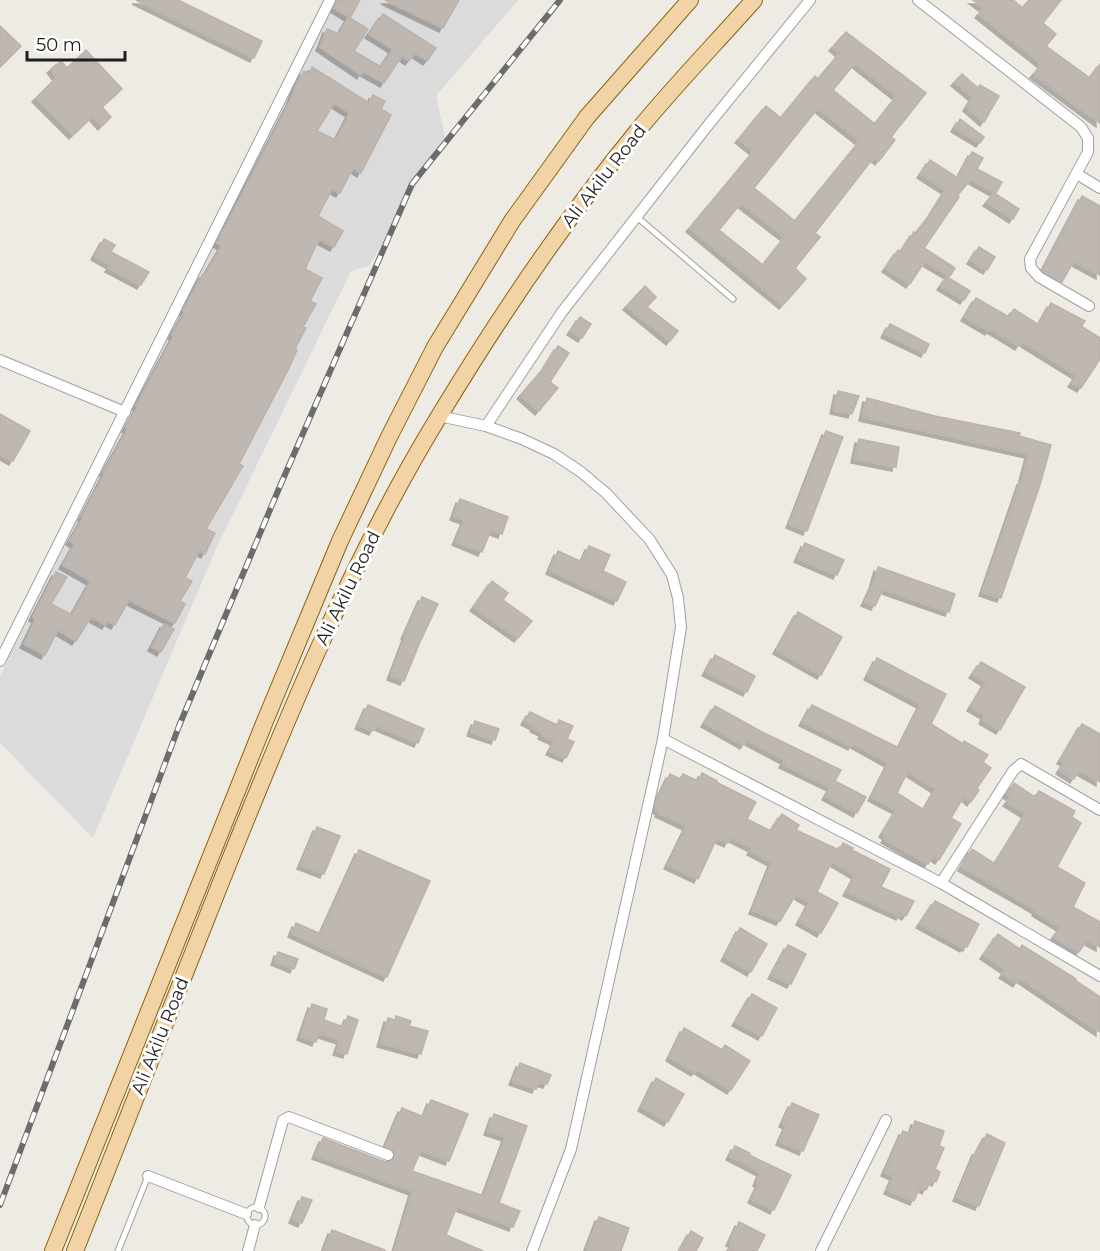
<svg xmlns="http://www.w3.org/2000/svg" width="1100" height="1251" font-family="Montserrat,sans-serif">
	<defs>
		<filter id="shadow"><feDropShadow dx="-4" dy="4" stdDeviation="0" flood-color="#0004"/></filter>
	</defs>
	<rect width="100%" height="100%" fill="#eeebe5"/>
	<!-- residential -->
	<polygon fill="#dcdbdb" points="333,0 518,0 436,96 445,137 369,266 351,271 216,549 93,838 0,743 0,676"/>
	<!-- building -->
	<g fill="#beb7b2" stroke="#beb2a8" stroke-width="1.5" fill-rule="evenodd" filter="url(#shadow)">
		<polygon points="136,0 178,0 262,41 254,58"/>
		<polygon points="337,0 360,0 350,18 368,29 354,51 381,67 393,49 369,34 383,14 436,48 427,61 415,53 409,61 402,56 384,83 363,71 361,75 320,47 327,29 339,34 349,17 334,8"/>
		<polygon points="385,0 459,0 443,28"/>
		<polygon points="973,0 1013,0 1023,8 1029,0 1061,0 1043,23 1056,34 1046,46 1090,78 1100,64 1100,123 1034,74 1042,64 979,14 984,8"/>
		<polygon points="0,26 21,46 0,67"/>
		<path d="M 846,32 L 926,93 L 891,137 L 895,140 L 879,161 L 874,157 L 815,233 L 820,237 L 795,268 L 806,279 L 783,305 L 690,228 L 754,151 L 739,139 L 766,106 L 781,118 L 815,76 L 818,79 L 840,53 L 833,47 ZM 855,63 L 897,96 L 875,124 L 833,90 ZM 818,108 L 860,141 L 795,221 L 754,188 ZM 741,203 L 785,237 L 763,265 L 719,230 Z"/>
		<polygon points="86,50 122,89 102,107 111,117 102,126 93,116 73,135 36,98 57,77 51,69 61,61 67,68"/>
		<path d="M 312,67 L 369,103 L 373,95 L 385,101 L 381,109 L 391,115 L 361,173 L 353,168 L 352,170 L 340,193 L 332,189 L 318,216 L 343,231 L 334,247 L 319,239 L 305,269 L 322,278 L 310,301 L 316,304 L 303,327 L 306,328 L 295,349 L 297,350 L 287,372 L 239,464 L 243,466 L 206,529 L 215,533 L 205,554 L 199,551 L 185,578 L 192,581 L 180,601 L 185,604 L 175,623 L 129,600 L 115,625 L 108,621 L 106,625 L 91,617 L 76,641 L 58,630 L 45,655 L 24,644 L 36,619 L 33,617 L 56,572 L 67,577 L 51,604 L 72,615 L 91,581 L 63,565 L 75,544 L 70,541 L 83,518 L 82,517 L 105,473 L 104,472 L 128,429 L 126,428 L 138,407 L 136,406 L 174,336 L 172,335 L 185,312 L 183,311 L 203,274 L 205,275 L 222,246 L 217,243 L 290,102 L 296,86 L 304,71 L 309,74 ZM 334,103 L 350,113 L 336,140 L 317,131 Z"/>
		<polygon points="962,74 978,88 980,85 999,96 984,122 967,107 973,97 955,82"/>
		<polygon points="960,119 984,137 980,143 955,128"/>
		<polygon points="972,152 983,158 977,169 1002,182 996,193 971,179 957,196 959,197 924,248 955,268 950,276 925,261 910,284 886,268 898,250 901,252 914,232 916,233 931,214 946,190 921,174 930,160 958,178"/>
		<polygon points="994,193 1019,209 1013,219 987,202"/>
		<polygon points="1082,196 1100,206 1100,275 1074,261 1062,282 1043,270"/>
		<polygon points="104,239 115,245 111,252 149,272 141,285 109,268 111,265 95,256"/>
		<polygon points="979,247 995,257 987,270 971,260"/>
		<polygon points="947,277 970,291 964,300 941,286"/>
		<polygon points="645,286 656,297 647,307 678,331 670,341 627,306"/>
		<polygon points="976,298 1009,317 1014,309 1039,325 1051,303 1085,321 1081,326 1100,338 1100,359 1081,388 1072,383 1077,375 1022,341 1019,346 991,329 989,331 965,317"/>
		<polygon points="580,317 591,324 582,338 571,331"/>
		<polygon points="890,324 929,344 925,353 885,334"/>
		<polygon points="558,346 569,353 550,382 558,388 539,411 521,395 545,367"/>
		<polygon points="838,391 859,396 852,414 834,410"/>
		<polygon points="867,398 935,416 1020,433 1019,436 1051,445 1040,485 1001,598 983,592 1021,481 1022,481 1029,454 863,417"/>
		<polygon points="0,414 30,431 13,461 0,454"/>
		<polygon points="826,431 843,437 807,531 790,524"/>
		<polygon points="859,439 899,447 896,467 855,459"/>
		<polygon points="460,499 508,517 502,534 491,530 482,552 456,541 465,520 454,516"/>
		<polygon points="805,543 844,560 837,575 798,558"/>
		<polygon points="589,546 610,555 603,571 626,582 617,601 550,570 558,551 582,562"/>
		<polygon points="878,567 955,594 949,612 883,589 875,606 865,602 873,585"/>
		<polygon points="492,581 508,593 503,600 532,621 518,638 474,607"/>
		<polygon points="422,597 438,604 420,642 404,681 391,676 406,636 405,635"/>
		<polygon points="798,612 842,637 821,675 777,650"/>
		<polygon points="164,624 174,629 161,652 152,647"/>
		<polygon points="715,655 755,676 747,692 706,672"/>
		<path d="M 877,658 L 946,694 L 931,724 L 963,744 L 964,741 L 988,755 L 983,762 L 991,768 L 977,788 L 979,790 L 971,802 L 964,796 L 951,818 L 961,824 L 939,860 L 933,856 L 928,864 L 885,839 L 887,836 L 883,833 L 897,810 L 872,797 L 889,763 L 853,743 L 852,746 L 803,722 L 812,705 L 899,748 L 921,704 L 868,676 ZM 908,771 L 936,789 L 924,810 L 897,793 Z"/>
		<polygon points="981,662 1025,687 1000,730 983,720 985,715 971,707 986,682 973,674"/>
		<polygon points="368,705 424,729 418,743 376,725 373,731 359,725"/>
		<polygon points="715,706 762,732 841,770 835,781 866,797 857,813 826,796 831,787 783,764 785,760 747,740 744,745 705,723"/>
		<polygon points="530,712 557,725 559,720 573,726 567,739 574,742 566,758 550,751 555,741 542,735 543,732 534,728 535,726 525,721"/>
		<polygon points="475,721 499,729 495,740 471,732"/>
		<polygon points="1082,724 1100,734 1100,782 1079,770 1074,779 1060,770 1065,762 1061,760"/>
		<polygon points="702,773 717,781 716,782 756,802 747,819 771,831 782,814 799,825 796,830 839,850 843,843 853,848 852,850 890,869 881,887 914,901 906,916 901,913 900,916 847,892 856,875 832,861 817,892 838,903 821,933 800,921 810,902 796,894 780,921 753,910 772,862 751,851 753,848 731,837 728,843 717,838 698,879 668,865 687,826 659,813 660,811 655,808 656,803 670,774 680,779 683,774 698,781"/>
		<polygon points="1014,783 1035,797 1039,791 1075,811 1072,817 1081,823 1057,867 1085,883 1073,907 1100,922 1100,947 1087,940 1079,952 1054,937 1061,927 1036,912 1037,910 962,867 972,849 995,864 1012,837 1026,814 1007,802 1011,797 1007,794"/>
		<polygon points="317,827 340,836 324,874 301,865"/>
		<polygon points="359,850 430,881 387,977 292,933 296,923 321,934"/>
		<polygon points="935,901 979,924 967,947 965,946 964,948 920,924"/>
		<polygon points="740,928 767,944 751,972 725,957"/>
		<polygon points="998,934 1020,949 1022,945 1076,979 1075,980 1100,997 1100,1032 1020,978 1017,983 1003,974 1006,970 984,955"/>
		<polygon points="788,945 806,954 791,984 772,975"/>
		<polygon points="278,952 298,959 294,969 275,961"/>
		<polygon points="752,994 777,1008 762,1036 736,1022"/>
		<polygon points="312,1004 327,1009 324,1020 344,1027 348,1016 358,1020 347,1054 337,1051 341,1040 319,1033 316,1042 301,1036"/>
		<polygon points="396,1016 411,1021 409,1026 428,1031 421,1054 381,1043 388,1018 395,1020"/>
		<polygon points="684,1028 722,1050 725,1045 750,1061 731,1090 697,1069 695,1072 670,1057"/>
		<polygon points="520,1063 551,1075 547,1084 539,1082 536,1089 513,1081"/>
		<polygon points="656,1078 684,1094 668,1122 642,1107"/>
		<polygon points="431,1100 468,1114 449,1161 421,1150 412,1171 484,1196 506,1137 488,1131 494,1114 527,1126 499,1203 520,1211 513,1227 457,1206 446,1235 483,1251 395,1251 413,1191 316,1155 323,1138 385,1162 392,1161 395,1153 393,1150 386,1146 402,1108 424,1117"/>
		<polygon points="792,1103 819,1115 803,1151 780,1141 787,1125 783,1123"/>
		<polygon points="915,1121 944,1131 939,1146 944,1148 935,1169 940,1172 936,1182 931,1180 926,1190 920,1187 914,1201 888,1190 894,1176 885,1172 903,1131 911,1134"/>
		<polygon points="987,1134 1005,1143 979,1206 957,1197 976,1151 978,1151"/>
		<polygon points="735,1146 750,1153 749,1155 791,1175 774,1210 752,1199 759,1184 757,1182 761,1172 730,1156"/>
		<polygon points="302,1197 312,1200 302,1223 293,1219"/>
		<polygon points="599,1217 629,1228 621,1251 594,1251 587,1249"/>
		<polygon points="739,1222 765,1235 757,1251 729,1251 733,1243 730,1242"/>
		<polygon points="332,1230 385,1250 384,1251 324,1251"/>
		<polygon points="691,1231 703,1238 696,1251 680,1251"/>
	</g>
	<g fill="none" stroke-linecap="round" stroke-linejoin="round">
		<!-- service casing -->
		<g stroke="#9f9f9f" stroke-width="7">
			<g id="service">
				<polyline points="637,217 733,299"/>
				<circle cx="256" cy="1216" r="9"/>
				<polyline points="118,1251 148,1176"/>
			</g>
		</g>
		<!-- minor casing -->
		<g stroke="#9f9f9f" stroke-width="12">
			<g id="minor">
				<polyline points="918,0 1081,127 1088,138 1088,152 1030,259 1031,268 1039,277 1089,306"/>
				<polyline points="1077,174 1100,188"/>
				<polyline points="0,360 125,412"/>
				<polyline points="439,416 486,426 522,439 554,454 581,472 606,493 650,540 672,575 678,598 681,627 663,739 571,1149 532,1251"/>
				<polyline points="486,426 562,312 709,124 810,0"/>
				<polyline points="0,661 330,0"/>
				<polyline points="663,739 941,883 1100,976"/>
				<polyline points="941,883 1013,771 1021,764 1100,810"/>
				<polyline points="148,1176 246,1214"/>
				<polyline points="259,1207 283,1120 289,1117 388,1155"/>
				<polyline points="248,1251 255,1225"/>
				<polyline points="821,1251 886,1120"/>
			</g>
		</g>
		<!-- primary casing -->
		<g stroke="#88630f" stroke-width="18">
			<g id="primary">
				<polyline points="53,1251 265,721 340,541 389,437 435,347 512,221 587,117 690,0"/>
				<path d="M 75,1251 C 124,1128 172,1005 221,882 C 285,722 351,560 441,413 C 501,314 566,218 639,129 C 675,85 716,43 754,0"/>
			</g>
		</g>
		<!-- service -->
		<use href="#service" stroke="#fff" stroke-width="5"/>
		<!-- minor -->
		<use href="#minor" stroke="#fff" stroke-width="10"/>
		<!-- primary -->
		<use href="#primary" stroke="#f2d3a5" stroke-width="16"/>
		<!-- rail casing -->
		<g stroke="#6c6c6c" stroke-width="6">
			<polyline id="rail" points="0,1205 179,726 280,486 412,184 560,0"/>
		</g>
		<!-- rail -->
		<use href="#rail" stroke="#fff" stroke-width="4" stroke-dasharray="11" stroke-linecap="butt"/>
	</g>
	<g text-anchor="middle" stroke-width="6" stroke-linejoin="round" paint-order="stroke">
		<!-- street labels -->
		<g font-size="18" fill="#1e1e1e" stroke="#fff">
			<text transform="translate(604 176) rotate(-52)" y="6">Ali Akilu Road</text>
			<text transform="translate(348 588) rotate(-64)" y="6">Ali Akilu Road</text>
			<text transform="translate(160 1036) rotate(-68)" y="6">Ali Akilu Road</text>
		</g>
	</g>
	<!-- scale -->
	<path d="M27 51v9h98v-9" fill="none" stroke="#1e1e1e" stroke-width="3"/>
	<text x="36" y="51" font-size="18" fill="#1e1e1e" stroke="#ffffff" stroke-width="4.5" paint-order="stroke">50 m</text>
</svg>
